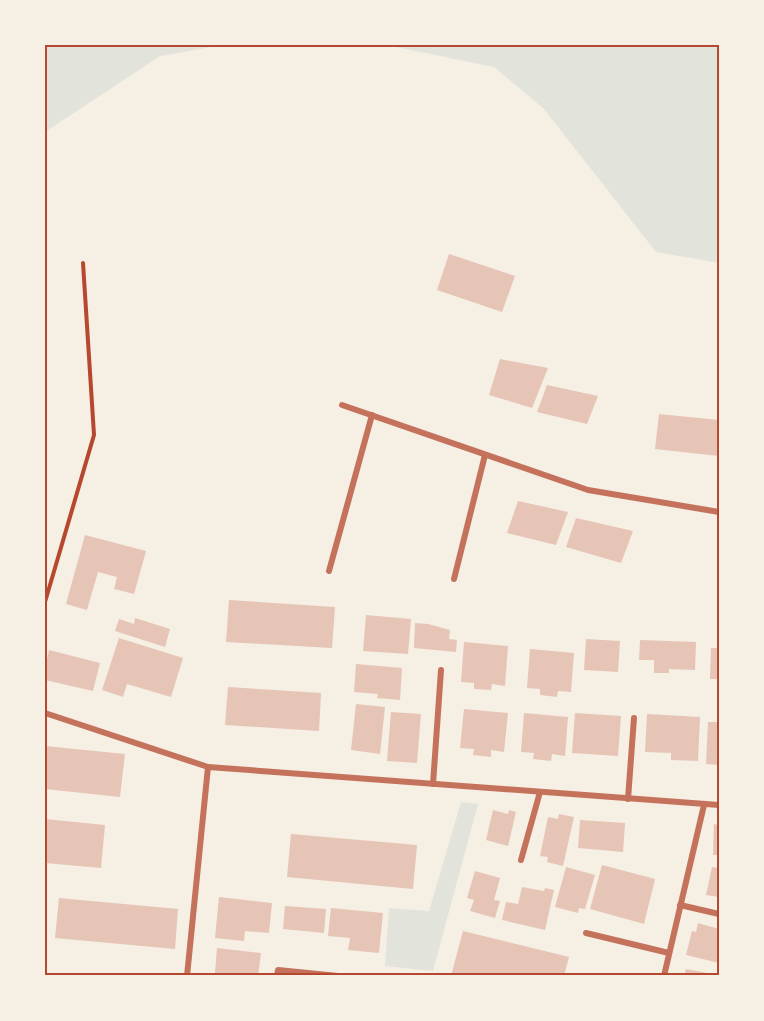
<svg xmlns="http://www.w3.org/2000/svg" width="764" height="1021" font-family="'Public Sans',sans-serif">
	<rect width="100%" height="100%" fill="#f6efe4"/>
	<!-- green -->
	<g fill="#e2e4dc">
		<polygon points="45,45 223,45 160,56 45,132"/>
		<polygon points="386,45 719,45 719,263 656,252 544,109 494,67"/>
		<polygon points="461,802 478,804 433,971 385,966 389,908 429,911"/>
	</g>
	<!-- building -->
	<g fill="#e6c5b7">
		<polygon points="449,254 515,276 502,312 437,290"/>
		<polygon points="500,359 548,368 532,408 489,395"/>
		<polygon points="547,385 598,396 587,424 537,412"/>
		<polygon points="659,414 719,420 719,456 655,449"/>
		<polygon points="518,501 568,512 556,545 507,533"/>
		<polygon points="576,518 633,531 621,563 566,547"/>
		<polygon points="85,535 146,551 134,594 114,589 117,577 98,572 87,610 66,604"/>
		<polygon points="229,600 335,607 332,648 226,642"/>
		<polygon points="366,615 411,619 408,654 363,651"/>
		<polygon points="135,618 170,629 165,647 115,631 119,619 134,624"/>
		<polygon points="415,623 428,624 450,630 449,639 457,640 456,652 414,648"/>
		<polygon points="119,638 183,658 171,697 127,684 123,697 102,690"/>
		<polygon points="586,639 620,641 618,672 584,670"/>
		<polygon points="640,640 696,642 695,670 669,669 669,673 654,673 654,660 639,660"/>
		<polygon points="464,642 508,646 505,686 492,684 491,690 474,689 474,683 461,682"/>
		<polygon points="711,648 719,648 719,679 710,679"/>
		<polygon points="530,649 574,653 571,692 558,691 557,697 540,695 540,689 527,688"/>
		<polygon points="49,650 100,663 93,691 45,680 45,669"/>
		<polygon points="356,664 402,668 400,700 377,698 378,694 354,692"/>
		<polygon points="228,687 321,693 319,731 225,725"/>
		<polygon points="356,704 385,707 380,754 351,750"/>
		<polygon points="464,709 508,713 504,752 491,750 491,757 473,755 474,749 460,748"/>
		<polygon points="391,712 421,714 417,763 387,761"/>
		<polygon points="524,713 568,717 565,756 552,754 551,761 533,759 534,753 521,752"/>
		<polygon points="575,713 621,716 618,756 572,753"/>
		<polygon points="647,714 700,717 698,761 671,760 671,753 645,752"/>
		<polygon points="708,722 719,722 719,765 706,764"/>
		<polygon points="45,746 125,754 120,797 45,789"/>
		<polygon points="493,810 508,814 509,810 516,812 508,846 486,840"/>
		<polygon points="559,814 574,817 563,866 547,862 548,857 540,856 548,817 558,819"/>
		<polygon points="45,819 105,825 101,868 45,863"/>
		<polygon points="580,820 625,823 623,852 578,848"/>
		<polygon points="714,824 719,825 719,855 713,855"/>
		<polygon points="291,834 417,845 413,889 287,877"/>
		<polygon points="602,865 655,879 644,924 590,909"/>
		<polygon points="566,867 595,875 585,909 579,908 578,913 555,907"/>
		<polygon points="712,867 719,868 719,897 706,895"/>
		<polygon points="475,871 500,878 494,900 500,901 495,918 470,911 474,900 467,898"/>
		<polygon points="522,887 544,891 545,888 554,890 545,930 502,920 506,902 518,904"/>
		<polygon points="219,897 272,903 269,933 245,931 244,941 215,938"/>
		<polygon points="59,898 178,909 175,949 55,938"/>
		<polygon points="285,906 326,909 324,933 283,929"/>
		<polygon points="331,908 383,913 379,953 348,950 350,938 328,936"/>
		<polygon points="698,923 719,929 719,963 686,955 692,931 696,932"/>
		<polygon points="463,931 569,957 564,976 451,976"/>
		<polygon points="217,948 261,953 258,976 215,973"/>
		<polygon points="686,969 718,975 718,976 684,976"/>
	</g>
	<g fill="none" stroke-linecap="round" stroke-linejoin="round">
		<!-- path -->
		<polyline stroke="#b5482f" stroke-width="4" points="45,602 94,435 83,263"/>
		<!-- minor -->
		<g stroke="#c5725c" stroke-width="6">
			<polyline points="342,405 588,490 719,512"/>
			<polyline points="329,571 372,415"/>
			<polyline points="454,579 485,455"/>
			<polyline points="45,713 208,767 719,805"/>
			<polyline points="433,784 441,670"/>
			<polyline points="628,799 634,718"/>
			<polyline points="521,860 540,792"/>
			<polyline points="680,905 719,914"/>
			<polyline points="586,933 669,953"/>
			<polyline points="187,976 208,767"/>
			<polyline points="277,976 278,970 338,976"/>
			<polyline points="664,976 704,805"/>
		</g>
	</g>
	<!-- border -->
	<rect width="764" height="1021" fill="none" stroke="#f6efe4" stroke-width="93"/>
	<rect x="46" y="46" width="672" height="928" fill="none" stroke="#b5482f" stroke-width="2"/>
</svg>
